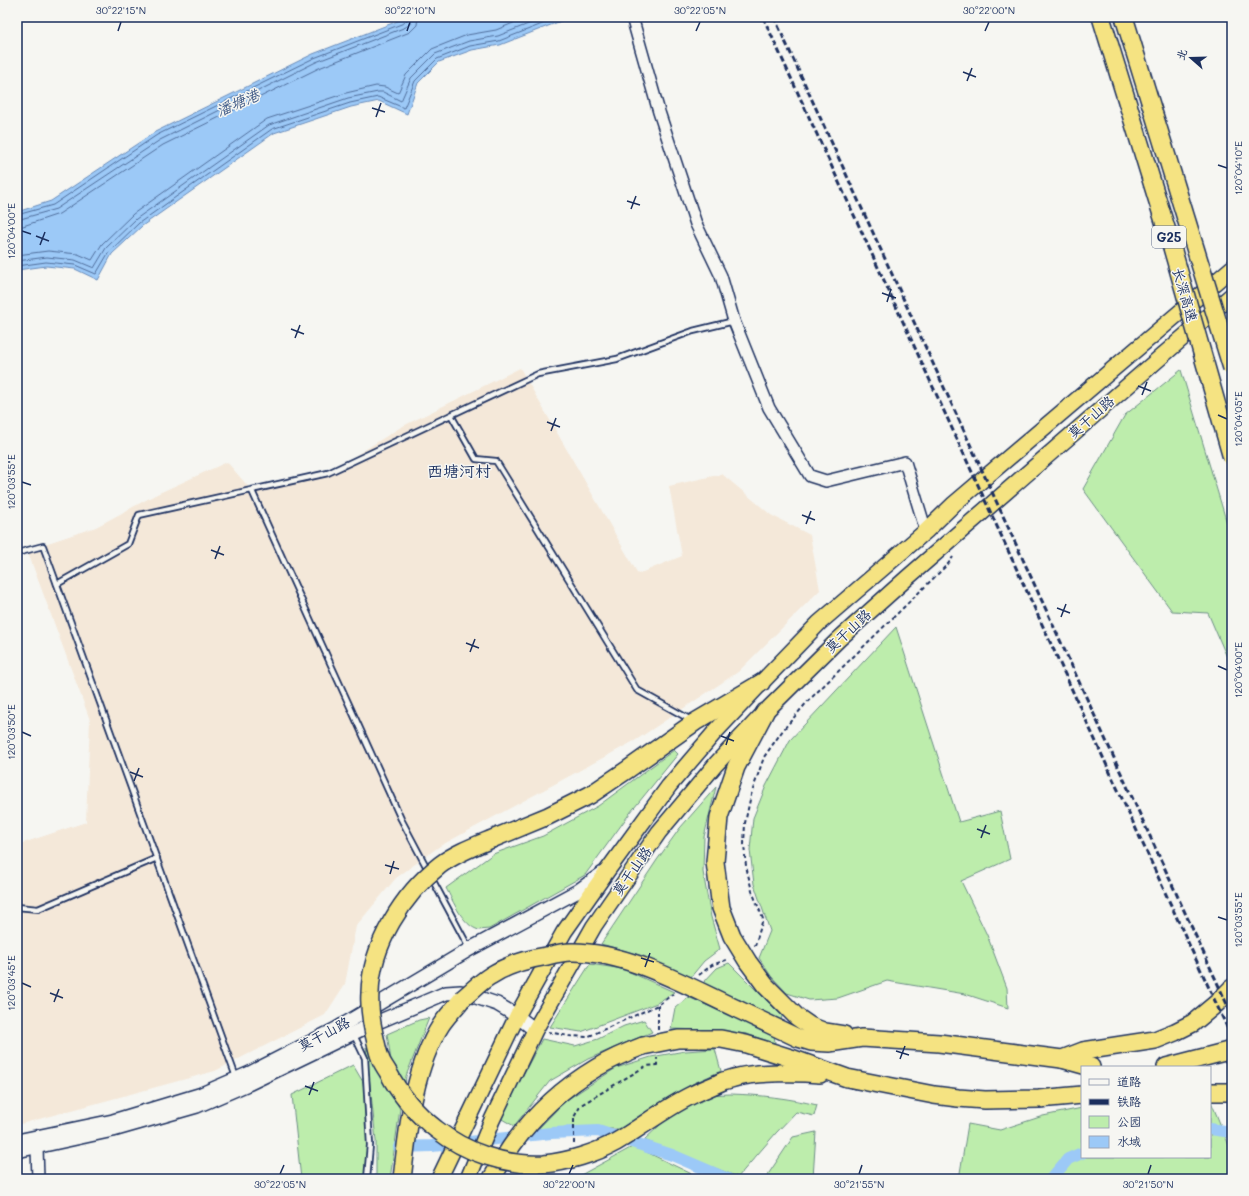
<svg xmlns="http://www.w3.org/2000/svg" width="1249" height="1196" font-family="Mali,'LXGW WenKai TC',sans-serif">
	<rect width="100%" height="100%" fill="#f6f6f2"/>
	<filter id="ink" filterUnits="userSpaceOnUse"><feTurbulence type="fractalNoise" baseFrequency=".025" numOctaves="2"/><feDisplacementMap in="SourceGraphic" scale="8" xChannelSelector="R" yChannelSelector="G"/><feConvolveMatrix kernelMatrix="1 2 1 2 8 2 1 2 1" color-interpolation-filters="sRGB"/></filter>
	<g filter="url(#ink)">
		<!-- built -->
		<polygon fill="#f4e8d9" points="520,368 638,574 682,556 669,486 722,474 771,515 810,535 820,590 738,672 636,740 440,846 396,878 356,926 345,984 325,1015 215,1071 17,1125 17,845 86,822 90,720 27,550 96,527 157,494 227,462 252,491 328,473 401,427"/>
		<!-- green -->
		<g fill="#bdedac" stroke="#6c8e85">
			<polygon points="1181,370 1232,540 1232,669 1208,613 1172,611 1083,489 1125,415"/>
			<polygon points="896,627 959,822 1000,811 1010,859 961,881 987,935 1007,988 1008,1008 965,994 887,981 838,998 809,1000 787,993 771,976 759,958 770,931 754,884 750,850 753,818 766,786 790,740"/>
			<path d="M 674,750 L 678,754 L 630,813 L 585,875 L 489,929 C 486,929 482,930 479,930 C 463,926 453,901 446,888 L 493,854 L 543,836 L 598,806 Z"/>
			<polygon points="716,787 704,837 703,872 711,917 720,949 704,961 690,978 643,956 601,944 657,860 680,828"/>
			<polygon points="729,963 782,1016 781,1021 703,983 717,968"/>
			<polygon points="590,964 623,969 674,992 657,1003 581,1032 550,1027"/>
			<polygon points="688,997 774,1034 775,1043 746,1034 703,1030 671,1029 675,1008"/>
			<polygon points="429,1018 406,1076 405,1086 391,1060 387,1034 419,1020"/>
			<polygon points="644,1020 652,1032 588,1059 550,1081 514,1126 500,1118 542,1039 575,1046 598,1039 624,1026"/>
			<polygon points="366,1047 400,1109 390,1179 376,1179 376,1141"/>
			<polygon points="715,1049 721,1071 694,1083 653,1107 620,1129 538,1129 565,1101 616,1068 651,1057 685,1051"/>
			<polygon points="353,1065 363,1082 370,1145 366,1179 301,1179 292,1095"/>
			<path d="M 731,1094 C 761,1095 788,1098 817,1105 L 814,1116 L 796,1112 L 776,1133 L 738,1177 L 644,1140 L 674,1112 L 702,1095 Z"/>
			<polygon points="1210,1099 1232,1153 1232,1179 959,1179 968,1124 1000,1130 1043,1116 1082,1108 1082,1157 1210,1157"/>
			<polygon points="816,1132 813,1178 824,1179 765,1179 793,1137"/>
			<polygon points="634,1146 702,1179 578,1179 579,1176"/>
		</g>
		<!-- water -->
		<polygon fill="#9cc9f7" stroke="#688bba" points="408,17 571,17 500,45 472,50 439,62 418,83 407,114 379,101 351,107 274,133 142,226 112,254 98,280 75,269 46,266 17,270 17,212 51,201 155,132 313,54"/>
		<g fill="none" stroke-linecap="round" stroke-linejoin="round">
			<!-- shore -->
			<g stroke="#4f6d9b" stroke-width="1">
				<polyline points="17,215 53,205 157,135 314,58 404,23 407,20 407,17"/>
				<polyline points="17,220 56,209 160,140 316,62 406,27 411,23 412,17"/>
				<polyline points="17,226 23,226 59,214 163,145 319,68 410,32 417,25 418,17"/>
				<polyline points="17,255 48,251 78,254 92,260 102,244 133,214 267,119 346,93 376,86 385,87 398,93 406,75 432,49 467,35 496,30 528,17"/>
				<polyline points="17,261 47,257 75,260 94,268 106,248 136,219 269,125 348,98 378,92 383,92 401,101 411,78 435,54 469,41 498,36 546,17"/>
				<polyline points="17,266 46,262 75,265 96,274 109,252 139,223 272,129 350,103 378,97 404,108 415,81 437,59 470,46 499,41 560,17"/>
			</g>
			<!-- canal -->
			<g stroke="#9cc9f7" stroke-width="12">
				<polyline points="1210,1129 1232,1132"/>
				<polyline points="399,1147 432,1146 551,1133 598,1131 672,1155 728,1179"/>
				<polyline points="1051,1179 1068,1159 1082,1153"/>
			</g>
			<!-- service casing -->
			<g stroke="#1b2f5e" stroke-width="8">
				<g id="service">
					<polyline points="451,415 476,459 496,461 637,690 691,720"/>
					<polyline points="252,491 401,819 428,870"/>
					<polyline points="17,553 43,546 236,1077"/>
					<polyline points="57,584 128,544 139,515 328,473 538,374 617,359 693,331 734,321"/>
					<polyline points="431,877 469,948"/>
					<polyline points="17,907 38,909 157,858"/>
					<polyline points="354,1035 365,1058 370,1145 367,1179"/>
				</g>
			</g>
			<!-- tertiary casing -->
			<g stroke="#1b2f5e" stroke-width="14">
				<g id="tertiary">
					<polyline points="632,17 659,112 696,224 721,276 734,321 769,408 810,476 826,481 905,462 926,531"/>
					<polyline points="37,1148 38,1179"/>
				</g>
			</g>
			<!-- secondary casing -->
			<g stroke="#1b2f5e" stroke-width="16">
				<g id="secondary">
					<polyline points="17,1141 113,1121 199,1095 250,1073 336,1029 470,949 578,891 603,873"/>
					<polyline points="17,1151 113,1130 197,1106 248,1084 366,1027 446,993 461,992 497,1004 517,1016 535,1030"/>
				</g>
			</g>
			<!-- trunk casing -->
			<g stroke="#1b2f5e" stroke-width="18">
				<g id="trunk">
					<polyline points="439,1179 517,1016 564,932 607,871 669,786 715,732 761,683 819,623 926,531 954,504 1232,268"/>
					<polyline points="468,1179 492,1120 535,1030 594,926 659,832 716,764 765,712 839,639 907,578 1232,295"/>
				</g>
			</g>
			<!-- motorway casing -->
			<g stroke="#1b2f5e" stroke-width="20">
				<g id="motorway">
					<polyline points="765,712 736,767 719,817 715,862 721,908 732,936 748,962 765,985 797,1017 810,1026 825,1032 844,1035"/>
					<polyline points="492,839 548,816 590,795 627,770 695,722 761,683"/>
					<polyline points="737,1009 798,1038 811,1042 829,1043 862,1038 939,1043 1062,1059 1083,1051 1155,1040 1175,1032 1193,1023 1217,1003 1232,988"/>
					<polyline points="699,1039 721,1039 746,1044 791,1058 847,1078 934,1095 958,1098 985,1100 1039,1099 1082,1095"/>
					<polyline points="1062,1059 1091,1067"/>
					<polyline points="1166,1067 1232,1050"/>
					<path d="M 723,1081 C 728,1080 733,1078 738,1077 C 760,1072 797,1072 820,1074"/>
					<polyline points="1210,1092 1232,1092"/>
					<path d="M 492,1178 C 499,1167 505,1155 513,1144 C 535,1114 564,1087 596,1068 C 611,1059 627,1052 643,1046"/>
					<path d="M 402,1179 C 408,1129 413,1069 441,1025 C 447,1016 455,1008 462,999"/>
				</g>
			</g>
			<!-- path -->
			<g stroke="#1b2f5e" stroke-width="2" stroke-dasharray="4 3" stroke-linecap="butt">
				<polyline points="755,946 763,919 752,891 746,866 744,845 745,823 751,795 764,757 783,730 809,700 948,564 953,557"/>
				<polyline points="699,975 712,965 729,959"/>
				<polyline points="658,1030 658,1005"/>
				<polyline points="548,1032 569,1036 587,1037 658,1005 673,994"/>
				<polyline points="574,1144 574,1117 581,1105 646,1066 657,1065 657,1058"/>
				<polyline points="571,1179 572,1173"/>
			</g>
			<!-- service -->
			<use href="#service" stroke="#f6f6f2" stroke-width="4.5"/>
			<!-- tertiary -->
			<use href="#tertiary" stroke="#f6f6f2" stroke-width="11"/>
			<!-- secondary -->
			<use href="#secondary" stroke="#f6f6f2" stroke-width="13"/>
			<!-- trunk -->
			<use href="#trunk" stroke="#f5e382" stroke-width="15"/>
			<!-- motorway -->
			<use href="#motorway" stroke="#f5e382" stroke-width="17"/>
			<!-- rail -->
			<g stroke="#1b2f5e" stroke-width="3" stroke-dasharray="6 3" stroke-linecap="butt">
				<polyline points="763,17 1232,1038"/>
				<polyline points="774,17 1232,1015"/>
			</g>
			<!-- motorway-bridge casing -->
			<g stroke="#1b2f5e" stroke-width="20" stroke-linecap="butt">
				<g id="motorway-bridge">
					<polyline points="1101,17 1171,244 1232,458"/>
					<polyline points="1124,17 1232,368"/>
					<path d="M 492,839 C 475,846 456,853 440,865 C 403,894 371,945 370,993 C 369,1007 371,1020 374,1034 C 376,1041 377,1050 380,1057 C 381,1062 385,1067 388,1072 C 400,1095 415,1113 436,1129 C 466,1153 506,1166 544,1164 C 567,1162 596,1153 616,1142 C 642,1127 665,1108 692,1095 C 702,1090 713,1086 723,1081"/>
					<path d="M 462,999 C 471,992 480,982 490,976 C 507,965 528,959 547,956 C 555,954 563,952 571,952 C 627,951 687,986 737,1009"/>
					<polyline points="643,1046 678,1039 699,1039"/>
				</g>
			</g>
			<!-- motorway-bridge -->
			<use href="#motorway-bridge" stroke="#f5e382" stroke-width="17"/>
		</g>
	</g>
	<!-- ticks -->
	<path fill="none" stroke="#1b2f5e" stroke-width="1.5" d="M 118,31 L 121,22M 407,31 L 410,22M 696,31 L 700,22M 985,31 L 989,22M 963,72 L 976,77M 967,81 L 972,68M 372,108 L 385,112M 376,117 L 381,103M 1218,165 L 1227,168M 627,201 L 640,205M 631,209 L 636,196M 22,231 L 31,234M 36,236 L 49,241M 40,245 L 45,232M 882,293 L 896,298M 887,302 L 891,289M 291,329 L 304,334M 295,338 L 300,325M 1138,386 L 1151,391M 1142,395 L 1147,382M 1218,415 L 1227,419M 547,422 L 560,427M 551,431 L 556,418M 22,482 L 31,485M 802,515 L 815,520M 806,524 L 811,511M 211,550 L 224,555M 215,559 L 220,546M 1057,608 L 1070,613M 1061,617 L 1066,604M 466,643 L 479,648M 470,652 L 475,639M 1218,666 L 1227,670M 22,732 L 31,736M 721,736 L 734,741M 726,745 L 730,732M 130,772 L 143,777M 134,781 L 139,768M 977,829 L 990,834M 981,838 L 986,825M 385,865 L 399,869M 390,874 L 394,861M 1218,917 L 1227,920M 641,958 L 654,962M 645,967 L 650,953M 22,983 L 31,987M 50,993 L 63,998M 54,1002 L 59,989M 896,1051 L 909,1055M 900,1059 L 905,1046M 305,1086 L 318,1091M 309,1095 L 314,1082M 280,1174 L 284,1165M 569,1174 L 573,1165M 859,1174 L 862,1165M 1148,1174 L 1151,1165"/>
	<g text-anchor="middle" stroke-width="3" stroke-linejoin="round" paint-order="stroke">
		<!-- shield labels -->
		<rect fill="#f6f6f2" stroke="#5d6b8a" stroke-width="1" x="1152" y="226" width="34" height="22" rx="3"/>
		<g font-size="13" font-weight="bold" fill="#1b2f5e">
			<text x="1169" y="242">G25</text>
		</g>
		<!-- street labels -->
		<g font-size="14" fill="#1b2f5e" stroke="#f6f6f2">
			<text transform="translate(1185 295) rotate(74)" y="5">长深高速</text>
			<text transform="translate(1091 417) rotate(-41)" y="5">莫干山路</text>
			<text transform="translate(848 631) rotate(-43)" y="5">莫干山路</text>
			<text transform="translate(632 871) rotate(-55)" y="5">莫干山路</text>
			<text transform="translate(324 1034) rotate(-28)" y="5">莫干山路</text>
		</g>
		<!-- water labels -->
		<g font-size="15" font-style="italic" fill="#3b5684" stroke="#f6f6f2">
			<text transform="translate(238 103) rotate(-23)" y="5">潘塘港</text>
		</g>
		<!-- quarter labels -->
		<g font-size="16" fill="#1b2f5e" stroke="#f6f6f2">
			<text x="459" y="477">西塘河村</text>
		</g>
	</g>
	<!-- margin -->
	<rect width="1249" height="1196" fill="none" stroke="#f6f6f2" stroke-width="44"/>
	<!-- legend -->
	<rect x="1081" y="1066" width="130" height="92" fill="#f6f6f2" stroke="#9ea6b7"/>
	<rect x="1089" y="1079" width="20" height="6" fill="#f6f6f2" stroke="#9ea6b7"/>
	<text x="1117" y="1086" font-size="12" fill="#1b2f5e">道路</text>
	<rect x="1089" y="1099" width="20" height="6" fill="#1b2f5e" stroke="#9ea6b7"/>
	<text x="1117" y="1106" font-size="12" fill="#1b2f5e">铁路</text>
	<rect x="1089" y="1116" width="20" height="12" fill="#bdedac" stroke="#9ea6b7"/>
	<text x="1117" y="1126" font-size="12" fill="#1b2f5e">公园</text>
	<rect x="1089" y="1136" width="20" height="12" fill="#9cc9f7" stroke="#9ea6b7"/>
	<text x="1117" y="1146" font-size="12" fill="#1b2f5e">水域</text>
	<!-- north arrow -->
	<g transform="translate(1191 58) rotate(290)" stroke="#f6f6f2" stroke-width="3" paint-order="stroke">
	<path d="M0-3L7 15L0 10L-7 15Z" fill="#1b2f5e"/>
	<text y="-6" font-size="11" font-weight="bold" text-anchor="middle" fill="#1b2f5e">北</text>
	</g>
	<rect x="22" y="22" width="1205" height="1152" fill="none" stroke="#1b2f5e" stroke-width="1.5"/>
	<g font-size="10" text-anchor="middle" fill="#1b2f5e">
		<text x="121" y="14">30°22'15"N</text>
		<text x="410" y="14">30°22'10"N</text>
		<text x="700" y="14">30°22'05"N</text>
		<text x="989" y="14">30°22'00"N</text>
		<text transform="translate(1238 168) rotate(-90)" y="4">120°04'10"E</text>
		<text transform="translate(11 231) rotate(-90)" y="4">120°04'00"E</text>
		<text transform="translate(1238 419) rotate(-90)" y="4">120°04'05"E</text>
		<text transform="translate(11 482) rotate(-90)" y="4">120°03'55"E</text>
		<text transform="translate(1238 670) rotate(-90)" y="4">120°04'00"E</text>
		<text transform="translate(11 732) rotate(-90)" y="4">120°03'50"E</text>
		<text transform="translate(1238 920) rotate(-90)" y="4">120°03'55"E</text>
		<text transform="translate(11 983) rotate(-90)" y="4">120°03'45"E</text>
		<text x="280" y="1188">30°22'05"N</text>
		<text x="569" y="1188">30°22'00"N</text>
		<text x="859" y="1188">30°21'55"N</text>
		<text x="1148" y="1188">30°21'50"N</text>
	</g>
</svg>
